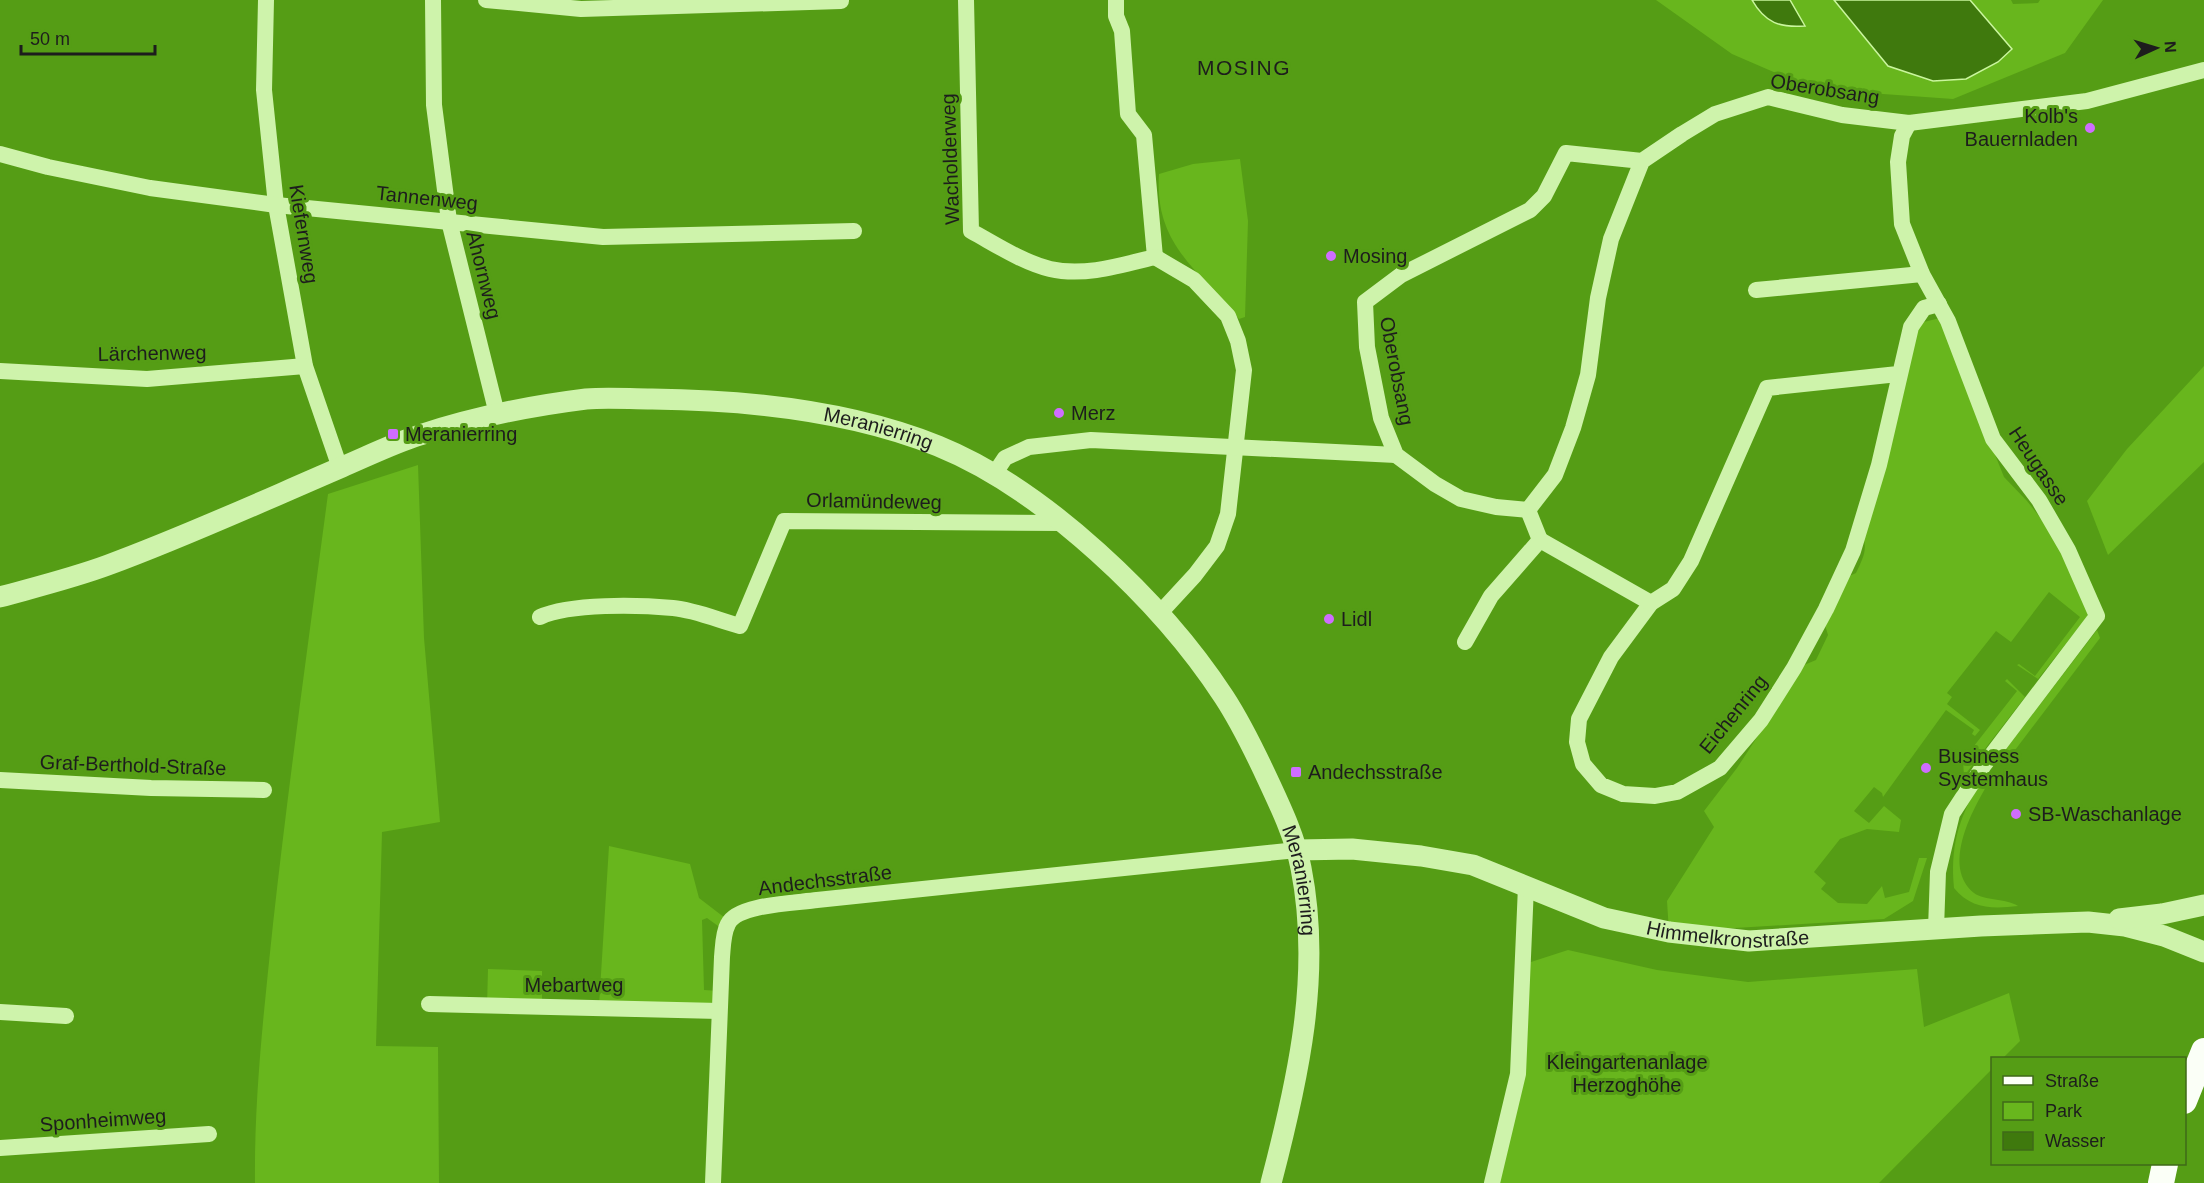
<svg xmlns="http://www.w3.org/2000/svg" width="2204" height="1183" font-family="Helvetica,sans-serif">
	<rect width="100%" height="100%" fill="#559d15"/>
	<!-- green -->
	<g fill="#68b61d">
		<path d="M 1656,0 L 1752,0 C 1764,21 1781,29 1805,26 L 1790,0 L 1834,0 L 1887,66 L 1974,5 L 1970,0 L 2011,0 L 2013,4 L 2038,3 L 2040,0 L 2103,0 L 2065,53 L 1953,99 L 1813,89 L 1732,54 Z"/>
		<path d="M 1240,159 L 1248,221 L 1245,317 L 1239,319 C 1199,270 1154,245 1159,174 L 1193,164 Z"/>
		<path d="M 1940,318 L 2004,477 L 2027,501 L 2057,539 L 2088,613 L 2087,617 L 2038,679 L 2017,665 L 2019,664 L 2035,676 L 2080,617 L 2049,592 L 2011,642 L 1996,631 L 1947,693 L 1952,697 L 1947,704 L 1980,730 L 1975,736 L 1972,734 L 1974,730 L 1946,710 L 1883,797 L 1882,793 L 1874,787 L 1854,811 L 1869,823 L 1884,806 L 1901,820 L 1899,832 L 1867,829 L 1840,839 L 1814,872 L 1826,883 L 1821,889 L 1838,903 L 1867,904 L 1882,886 L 1885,898 L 1909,892 L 1919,858 L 1927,858 L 1913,901 L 1884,919 L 1669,932 L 1667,901 L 1714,827 L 1704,811 L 1737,768 L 1804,665 L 1816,660 L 1828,635 L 1825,625 L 1847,577 L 1856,573 C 1862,560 1868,550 1863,537 L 1916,330 L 1924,322 Z"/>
		<polygon points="2204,366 2204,462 2108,555 2087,501 2127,449"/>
		<path d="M 418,465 L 424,638 L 440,822 L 382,832 L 376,1046 L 438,1047 L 439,1183 L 255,1183 C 254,1097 264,1010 273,924 C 289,780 309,637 328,494 Z"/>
		<polygon points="2097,630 2100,638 2003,766 1999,758"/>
		<polygon points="2007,679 2025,697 1964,776 1963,760 2017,691 2005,681"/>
		<path d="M 1978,786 L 1986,787 C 1971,813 1942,867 1974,893 C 1985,901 2005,898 2018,906 C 1992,909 1971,909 1954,888 C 1950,849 1958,819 1978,786 Z"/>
		<polygon points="609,846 690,864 699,898 729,921 725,931 707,918 702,920 704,990 720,991 719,1011 599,1006"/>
		<polygon points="1568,950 1657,970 1748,982 1917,969 1924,1027 2009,993 2020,1041 2003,1058 1992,1058 1992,1069 1879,1183 1492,1183 1518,1074 1522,965"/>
		<polygon points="488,969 542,971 542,1006 487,1006"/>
	</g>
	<!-- water -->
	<g fill="#3f790d" stroke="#caf69e" stroke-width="1.5">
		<path d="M 1752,0 L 1790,0 L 1805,26 C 1780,28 1765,23 1752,0 Z"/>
		<polygon points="1834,0 1970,0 2012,49 1998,62 1966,79 1933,81 1888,66"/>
	</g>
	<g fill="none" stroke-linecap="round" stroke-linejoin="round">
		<!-- minor -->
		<g stroke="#cef3ab" stroke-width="16">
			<polyline points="266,0 264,90 276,205 305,366 340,468"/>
			<polyline points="433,0 434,105 449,221 497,414"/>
			<polyline points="486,0 581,9 841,1"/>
			<path d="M 966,0 L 971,231 C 995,244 1022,262 1050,269 C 1085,277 1122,265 1155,257 L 1144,135 L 1128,114 L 1122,31 L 1116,16 L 1116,0"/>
			<polyline points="1909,123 1902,136 1898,162 1902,224 1922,274 1948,321 1993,439 2039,500 2068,550 2097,616 1984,765 1952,814 1938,872 1936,929"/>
			<polyline points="0,154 48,167 150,188 276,205 603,237 854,231"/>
			<polyline points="1642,161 1566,153 1544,196 1530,210 1401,275 1365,302 1367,347 1381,418 1396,455 1435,484 1461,499 1496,507 1528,510 1555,475 1573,428 1588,375 1598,298 1611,239 1642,161 1682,134 1715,114 1768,97 1842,115 1909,123 2087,101 2204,70"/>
			<polyline points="1155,257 1194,280 1228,316 1238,341 1244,370 1228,514 1217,546 1195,575 1159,614"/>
			<polyline points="1756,290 1922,274"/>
			<polyline points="0,371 147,379 305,366"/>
			<polyline points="1898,374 1767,388 1691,561 1673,589 1651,603 1611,657 1579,719 1577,742 1583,764 1601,785 1623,794 1655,796 1677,792 1720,768 1761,720 1794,668 1826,609 1853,551 1879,465 1911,327 1924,308 1939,304"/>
			<polyline points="995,473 1005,458 1029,447 1091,440 1396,455"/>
			<polyline points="1528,510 1540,540"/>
			<polyline points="1540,540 1651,603"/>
			<path d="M 540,617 C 570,603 639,605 673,608 C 695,610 718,620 740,626 L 784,521 L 1065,523"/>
			<polyline points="1465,642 1491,596 1540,540"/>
			<polyline points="0,780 151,788 264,790"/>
			<polyline points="429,1004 719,1011"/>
			<polyline points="0,1012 66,1016"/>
			<polyline points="0,1148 209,1134"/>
			<path d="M 713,1183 L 722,957 C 723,946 723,933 728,924 C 737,904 797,903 817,900 L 1297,850"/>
			<polyline points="1492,1183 1518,1074 1526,886"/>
		</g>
		<!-- tertiary -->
		<g stroke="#cef3ab" stroke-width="21">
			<path id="s1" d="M 0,597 C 36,587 73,578 108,565 C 187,536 265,500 342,467 C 368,456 394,443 420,435 C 474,417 530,406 586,399 C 607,397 630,399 652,399 C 747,400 849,410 938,446 C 1044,489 1162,602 1224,697 C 1241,723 1255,752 1268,780 C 1281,808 1295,837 1301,868 C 1322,974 1298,1080 1271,1183"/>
			<path id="s2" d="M 1297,850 L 1352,849 L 1421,856 L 1473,865 L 1604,918 L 1669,932 L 1749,941 L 1981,926 L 2088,922 L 2125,926 L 2164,936 L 2204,952"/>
			<polyline points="2119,919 2162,914 2204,905"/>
		</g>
		<!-- primary -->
		<g stroke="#fbfff7" stroke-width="26">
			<polyline points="2184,1101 2204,1051"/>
			<polyline points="2161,1183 2165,1164"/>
		</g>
	</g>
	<!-- markers -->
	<g fill="#cf6dff" stroke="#559d15" stroke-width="2">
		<circle cx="2090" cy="128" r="6"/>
		<circle cx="1331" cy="256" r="6"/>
		<circle cx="1059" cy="413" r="6"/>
		<rect x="387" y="428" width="12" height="12" rx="3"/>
		<circle cx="1329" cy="619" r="6"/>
		<circle cx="1926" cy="768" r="6"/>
		<rect x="1290" y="766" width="12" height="12" rx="3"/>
		<circle cx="2016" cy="814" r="6"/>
	</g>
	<g text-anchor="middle" stroke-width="6" stroke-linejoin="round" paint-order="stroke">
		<!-- street labels -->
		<g font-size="20" fill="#1d1d1d" stroke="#559d15">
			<text transform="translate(1825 89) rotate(9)" y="7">Oberobsang</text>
			<text transform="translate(950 159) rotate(-92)" y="7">Wacholderweg</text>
			<text transform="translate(427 198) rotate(6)" y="7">Tannenweg</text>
			<text transform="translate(304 234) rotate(81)" y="7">Kiefernweg</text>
			<text transform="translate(484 275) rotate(76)" y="7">Ahornweg</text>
			<text transform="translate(152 353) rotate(-1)" y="7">Lärchenweg</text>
			<text transform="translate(1397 371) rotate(79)" y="7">Oberobsang</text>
			<text dy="7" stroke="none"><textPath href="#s1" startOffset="916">Meranierring</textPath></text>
			<text transform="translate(2039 466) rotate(56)" y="7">Heugasse</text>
			<text transform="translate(874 501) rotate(1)" y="7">Orlamündeweg</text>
			<text transform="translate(1733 714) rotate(-51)" y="7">Eichenring</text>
			<text transform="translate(133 765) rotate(2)" y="7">Graf-Berthold-Straße</text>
			<text transform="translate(825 880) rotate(-7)" y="7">Andechsstraße</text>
			<text dy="7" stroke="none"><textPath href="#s1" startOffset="1564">Meranierring</textPath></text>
			<text dy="7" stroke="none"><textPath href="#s2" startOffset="444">Himmelkronstraße</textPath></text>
			<text x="574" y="992">Mebartweg</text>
			<text transform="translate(103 1120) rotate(-4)" y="7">Sponheimweg</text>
		</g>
		<!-- poi labels -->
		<g font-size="20" fill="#1d1d1d" stroke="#559d15" text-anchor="start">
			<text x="2078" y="123" text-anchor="end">Kolb's<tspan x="2078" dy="23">Bauernladen</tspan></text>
			<text x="1343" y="263">Mosing</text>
			<text x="1071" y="420">Merz</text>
			<text x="405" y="441">Meranierring</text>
			<text x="1341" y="626">Lidl</text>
			<text x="1938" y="763">Business<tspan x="1938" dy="23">Systemhaus</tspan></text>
			<text x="1308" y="779">Andechsstraße</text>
			<text x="2028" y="821">SB-Waschanlage</text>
		</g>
		<!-- park labels -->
		<g font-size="20" fill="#1c1d1b" stroke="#559d15">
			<text x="1627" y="1069">Kleingartenanlage<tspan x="1627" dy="23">Herzoghöhe</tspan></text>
		</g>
		<!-- neighbourhood labels -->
		<g font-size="21" letter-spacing="1.5" fill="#1d1d1d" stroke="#559d15">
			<text x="1244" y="75">MOSING</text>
		</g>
	</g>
	<!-- legend -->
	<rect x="1991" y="1057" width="195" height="108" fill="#559d15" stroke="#3f6a18" stroke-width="1.5"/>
	<rect x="2003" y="1076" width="30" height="9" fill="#fbfff7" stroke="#3f6a18" stroke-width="1.5"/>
	<text x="2045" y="1087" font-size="18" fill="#1d1d1d">Straße</text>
	<rect x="2003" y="1102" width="30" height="18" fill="#68b61d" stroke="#3f6a18" stroke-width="1.5"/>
	<text x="2045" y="1117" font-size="18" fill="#1d1d1d">Park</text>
	<rect x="2003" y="1132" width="30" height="18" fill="#3f790d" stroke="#3f6a18" stroke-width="1.5"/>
	<text x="2045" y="1147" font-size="18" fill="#1d1d1d">Wasser</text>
	<!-- north arrow -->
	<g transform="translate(2156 48) rotate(86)" stroke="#559d15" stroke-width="4.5" paint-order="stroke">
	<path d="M0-4.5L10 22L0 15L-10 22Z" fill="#1d1d1d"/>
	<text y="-9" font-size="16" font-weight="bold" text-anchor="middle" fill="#1d1d1d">N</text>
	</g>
	<!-- scale -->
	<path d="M21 45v9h134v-9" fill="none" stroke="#1d1d1d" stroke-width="3"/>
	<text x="30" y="45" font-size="18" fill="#1d1d1d" stroke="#559d15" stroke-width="4.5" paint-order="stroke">50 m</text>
</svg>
